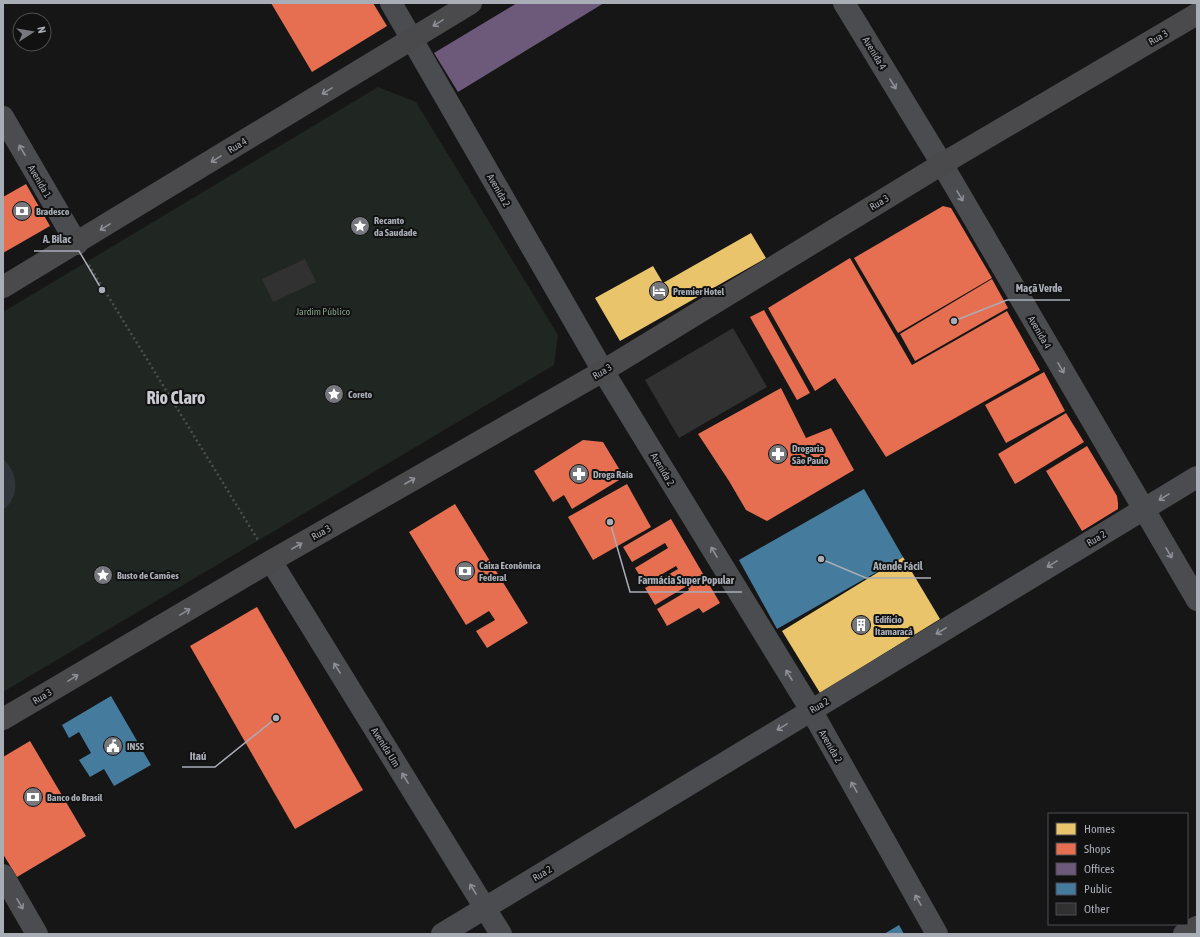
<svg xmlns="http://www.w3.org/2000/svg" width="1200" height="937" font-family="'Asap Condensed',sans-serif">
	<rect width="100%" height="100%" fill="#161617"/>
	<!-- green -->
	<polygon fill="#202621" points="378,87 416,102 558,335 554,365 3,692 3,312"/>
	<!-- water -->
	<path fill="#2f353a" d="M 3,459 C 19,473 20,497 3,510 Z"/>
	<!-- homes -->
	<g fill="#e9c46a">
		<polygon points="751,233 766,258 620,341 595,298 653,266 663,283"/>
		<polygon points="903,557 940,619 820,693 782,631"/>
	</g>
	<!-- shops -->
	<g fill="#e76f51">
		<polygon points="271,3 373,3 387,26 312,72"/>
		<polygon points="26,184 50,226 3,253 3,197"/>
		<polygon points="943,206 951,208 992,278 898,333 854,258"/>
		<polygon points="850,258 912,365 1007,311 1040,370 886,457 835,378 815,391 768,308"/>
		<polygon points="992,279 1008,308 915,361 900,334"/>
		<polygon points="764,310 810,393 797,400 750,317"/>
		<polygon points="1044,372 1065,411 1006,443 985,405"/>
		<polygon points="781,388 806,438 831,428 854,470 767,521 746,510 729,481 698,434"/>
		<polygon points="1066,413 1084,442 1015,484 998,454"/>
		<polygon points="583,440 603,442 624,477 572,509 564,495 553,502 534,471"/>
		<polygon points="1087,446 1117,496 1118,503 1118,509 1082,531 1046,471"/>
		<polygon points="627,484 651,527 593,560 568,517"/>
		<polygon points="455,504 528,623 487,648 476,631 495,620 489,611 466,625 409,532"/>
		<polygon points="671,519 720,603 703,613 699,608 667,626 657,609 689,590 687,586 655,605 645,588 678,569 676,566 645,584 635,568 668,548 665,543 632,562 623,547"/>
		<polygon points="257,607 363,790 295,829 190,646"/>
		<polygon points="30,741 86,836 17,877 3,854 3,757"/>
	</g>
	<!-- offices -->
	<polygon fill="#6d597a" points="517,3 604,3 458,92 434,53"/>
	<!-- public -->
	<g fill="#457b9d">
		<polygon points="864,489 903,557 777,629 739,560"/>
		<polygon points="111,696 151,765 114,786 104,769 90,777 79,760 91,753 79,732 69,738 62,725"/>
		<polygon points="899,925 904,934 884,934"/>
	</g>
	<!-- building -->
	<g fill="#313132">
		<polygon points="305,259 316,282 273,302 262,279"/>
		<polygon points="733,328 767,387 679,438 645,380"/>
	</g>
	<g fill="none" stroke-linecap="round" stroke-linejoin="round">
		<!-- path -->
		<polyline stroke="#4c4e50" stroke-width="2.5" stroke-dasharray="2 3" stroke-linecap="butt" points="89,265 258,540"/>
		<!-- minor -->
		<g stroke="#4b4c4f" stroke-width="22">
			<polyline points="391,3 603,371 811,710 937,934"/>
			<polyline points="844,3 942,164 1197,600"/>
			<polyline points="3,117 77,244"/>
			<polyline points="271,561 501,934"/>
			<polyline points="3,875 37,934"/>
			<polyline points="442,934 1197,477"/>
		</g>
		<!-- secondary -->
		<g stroke="#4a4a4d" stroke-width="22">
			<polyline points="3,287 471,3"/>
			<polyline points="3,719 271,561 603,371 942,164 1197,14"/>
			<polyline points="1184,934 1197,927"/>
		</g>
	</g>
	<!-- one-way arrows -->
	<defs><path id="oneway-shaft" d="M-6 0H5M1.5-3L5.5 0L1.5 3" fill="none" stroke-width="1.6" stroke-linecap="round" stroke-linejoin="round"/></defs>
	<g stroke="#8c8f96">
		<use href="#oneway-shaft" transform="translate(438 23) rotate(149)"/>
		<use href="#oneway-shaft" transform="translate(327 91) rotate(148)"/>
		<use href="#oneway-shaft" transform="translate(216 159) rotate(148)"/>
		<use href="#oneway-shaft" transform="translate(105 227) rotate(148)"/>
		<use href="#oneway-shaft" transform="translate(410 481) rotate(-30)"/>
		<use href="#oneway-shaft" transform="translate(297 546) rotate(-30)"/>
		<use href="#oneway-shaft" transform="translate(185 612) rotate(-31)"/>
		<use href="#oneway-shaft" transform="translate(73 678) rotate(-31)"/>
	</g>
	<g stroke="#8d9097">
		<use href="#oneway-shaft" transform="translate(893 84) rotate(59)"/>
		<use href="#oneway-shaft" transform="translate(22 150) rotate(-120)"/>
		<use href="#oneway-shaft" transform="translate(960 196) rotate(60)"/>
		<use href="#oneway-shaft" transform="translate(1061 368) rotate(60)"/>
		<use href="#oneway-shaft" transform="translate(1164 497) rotate(149)"/>
		<use href="#oneway-shaft" transform="translate(714 552) rotate(-121)"/>
		<use href="#oneway-shaft" transform="translate(1169 553) rotate(60)"/>
		<use href="#oneway-shaft" transform="translate(1052 564) rotate(149)"/>
		<use href="#oneway-shaft" transform="translate(941 631) rotate(149)"/>
		<use href="#oneway-shaft" transform="translate(337 668) rotate(-122)"/>
		<use href="#oneway-shaft" transform="translate(789 675) rotate(-121)"/>
		<use href="#oneway-shaft" transform="translate(782 727) rotate(149)"/>
		<use href="#oneway-shaft" transform="translate(405 778) rotate(-122)"/>
		<use href="#oneway-shaft" transform="translate(854 787) rotate(-120)"/>
		<use href="#oneway-shaft" transform="translate(473 889) rotate(-122)"/>
		<use href="#oneway-shaft" transform="translate(918 900) rotate(-120)"/>
		<use href="#oneway-shaft" transform="translate(20 904) rotate(60)"/>
	</g>
	<!-- icons -->
	<defs>
		<g id="bank-disc" transform="scale(1)"><circle r="9.5" fill="#76787e" stroke="#111112"/><path d="M-6-4H6V4H-6ZM0-2.3a2.3 2.3 0 1 0 0 4.6a2.3 2.3 0 1 0 0-4.6Z" fill="#fff"/></g>
		<g id="sight-disc" transform="scale(1)"><circle r="9.5" fill="#76787e" stroke="#111112"/><path d="M0-6L1.8-2.2L6-1.7L2.9 1.2L3.7 5.4L0 3.3L-3.7 5.4L-2.9 1.2L-6-1.7L-1.8-2.2Z" fill="#fff"/></g>
		<g id="hotel-disc" transform="scale(1)"><circle r="9.5" fill="#76787e" stroke="#111112"/><path d="M-6-4.5h1.5V1H6V5H4.5V3h-9V5H-6ZM-4 0a1.8 1.8 0 1 1 3.6 0ZM.5 0V-2.5h3Q6-2.5 6 0Z" fill="#fff"/></g>
		<g id="pharmacy-disc" transform="scale(1)"><circle r="9.5" fill="#76787e" stroke="#111112"/><path d="M-2-6h4v4h4v4h-4v4h-4v-4h-4v-4h4Z" fill="#fff"/></g>
		<g id="building-disc" transform="scale(1)"><circle r="9.5" fill="#76787e" stroke="#111112"/><path d="M-4-6H4V6H1V3H-1V6H-4ZM-2.5-4.3h1.7v1.8h-1.7ZM.8-4.3h1.7v1.8H.8ZM-2.5-1h1.7V.8h-1.7ZM.8-1h1.7V.8H.8Z" fill="#fff"/></g>
		<g id="civic-disc" transform="scale(1)"><circle r="9.5" fill="#76787e" stroke="#111112"/><path d="M-.6-6.5H3V-4.5H.6V-3L4-1V1h2V6H-6V1h2V-1L-.6-3ZM-1.2 2.5V6h2.4V2.5Z" fill="#fff"/></g>
	</defs>
	<g fill-rule="evenodd">
		<use href="#bank-disc" x="22" y="211"/>
		<use href="#sight-disc" x="360" y="226"/>
		<use href="#hotel-disc" x="659" y="291"/>
		<use href="#sight-disc" x="334" y="394"/>
		<use href="#pharmacy-disc" x="778" y="454"/>
		<use href="#pharmacy-disc" x="579" y="474"/>
		<use href="#bank-disc" x="465" y="571"/>
		<use href="#sight-disc" x="103" y="575"/>
		<use href="#building-disc" x="861" y="625"/>
		<use href="#civic-disc" x="113" y="746"/>
		<use href="#bank-disc" x="33" y="797"/>
	</g>
	<g text-anchor="middle" stroke-width="4" stroke-linejoin="round" paint-order="stroke">
		<!-- street labels -->
		<g font-size="10" fill="#a9adb6" stroke="#111112">
			<text transform="translate(1158 37) rotate(-30)" y="4">Rua 3</text>
			<text transform="translate(875 53) rotate(59)" y="4">Avenida 4</text>
			<text transform="translate(237 145) rotate(-32)" y="4">Rua 4</text>
			<text transform="translate(40 181) rotate(60)" y="4">Avenida 1</text>
			<text transform="translate(499 190) rotate(60)" y="4">Avenida 2</text>
			<text transform="translate(879 202) rotate(-31)" y="4">Rua 3</text>
			<text transform="translate(1040 332) rotate(60)" y="4">Avenida 4</text>
			<text transform="translate(602 371) rotate(-31)" y="4">Rua 3</text>
			<text transform="translate(663 469) rotate(59)" y="4">Avenida 2</text>
			<text transform="translate(321 532) rotate(-30)" y="4">Rua 3</text>
			<text transform="translate(1096 538) rotate(-31)" y="4">Rua 2</text>
			<text transform="translate(42 696) rotate(-31)" y="4">Rua 3</text>
			<text transform="translate(819 705) rotate(-31)" y="4">Rua 2</text>
			<text transform="translate(831 746) rotate(60)" y="4">Avenida 2</text>
			<text transform="translate(386 747) rotate(58)" y="4">Avenida Um</text>
			<text transform="translate(542 873) rotate(-31)" y="4">Rua 2</text>
		</g>
		<!-- poi labels -->
		<g font-size="10" font-weight="bold" fill="#a9adb6" stroke="#111112" text-anchor="start">
			<text x="36" y="215">Bradesco</text>
			<text x="374" y="224">Recanto<tspan x="374" dy="12">da Saudade</tspan></text>
			<text x="673" y="295">Premier Hotel</text>
			<text x="348" y="398">Coreto</text>
			<text x="792" y="452">Drogaria<tspan x="792" dy="12">São Paulo</tspan></text>
			<text x="593" y="478">Droga Raia</text>
			<text x="479" y="569">Caixa Econômica<tspan x="479" dy="12">Federal</tspan></text>
			<text x="117" y="579">Busto de Camões</text>
			<text x="875" y="623">Edifício<tspan x="875" dy="12">Itamaracá</tspan></text>
			<text x="127" y="750">INSS</text>
			<text x="47" y="801">Banco do Brasil</text>
		</g>
		<!-- park labels -->
		<g font-size="10" fill="#839e85" stroke="#111112">
			<text x="323" y="315">Jardim Público</text>
		</g>
		<!-- town labels -->
		<g font-size="18" font-weight="bold" fill="#caccd2" stroke="#111112">
			<text x="176" y="404">Rio Claro</text>
		</g>
	</g>
	<!-- callouts -->
	<path fill="none" stroke="#a9adb6" stroke-width="1.5" d="M102 290L79 251H34M954 321L1007 300H1070M821 559L866 578H931M610 522L630 592H742M276 718L215 767H182"/>
	<g fill="#a9adb6" stroke="#111112" stroke-width="1.5">
		<circle cx="102" cy="290" r="4"/>
		<circle cx="954" cy="321" r="4"/>
		<circle cx="821" cy="559" r="4"/>
		<circle cx="610" cy="522" r="4"/>
		<circle cx="276" cy="718" r="4"/>
	</g>
	<g font-size="11" text-anchor="middle" font-weight="bold" fill="#a9adb6" stroke="#111112" stroke-width="4" stroke-linejoin="round" paint-order="stroke">
		<text x="57" y="243">A. Bilac</text>
		<text x="1039" y="292">Maçã Verde</text>
		<text x="898" y="570">Atende Fácil</text>
		<text x="686" y="584">Farmácia Super Popular</text>
		<text x="198" y="760">Itaú</text>
	</g>
	<!-- border -->
	<rect width="1200" height="937" fill="none" stroke="#a9adb6" stroke-width="8"/>
	<!-- legend -->
	<rect x="1048" y="813" width="140" height="112" fill="#111112" stroke="#4e4f54"/>
	<rect x="1056" y="823" width="20" height="12" fill="#e9c46a" stroke="#4e4f54"/>
	<text x="1084" y="833" font-size="12" fill="#a9adb6">Homes</text>
	<rect x="1056" y="843" width="20" height="12" fill="#e76f51" stroke="#4e4f54"/>
	<text x="1084" y="853" font-size="12" fill="#a9adb6">Shops</text>
	<rect x="1056" y="863" width="20" height="12" fill="#6d597a" stroke="#4e4f54"/>
	<text x="1084" y="873" font-size="12" fill="#a9adb6">Offices</text>
	<rect x="1056" y="883" width="20" height="12" fill="#457b9d" stroke="#4e4f54"/>
	<text x="1084" y="893" font-size="12" fill="#a9adb6">Public</text>
	<rect x="1056" y="903" width="20" height="12" fill="#313132" stroke="#4e4f54"/>
	<text x="1084" y="913" font-size="12" fill="#a9adb6">Other</text>
	<!-- north arrow -->
	<g transform="translate(32 32) rotate(78)"><circle r="19" fill="#111112" stroke="#4e4f54"/>
	<path d="M0-3L7 15L0 10L-7 15Z" fill="#76787e"/>
	<text y="-6" font-size="11" font-weight="bold" text-anchor="middle" fill="#a9adb6">N</text>
	</g>
</svg>
